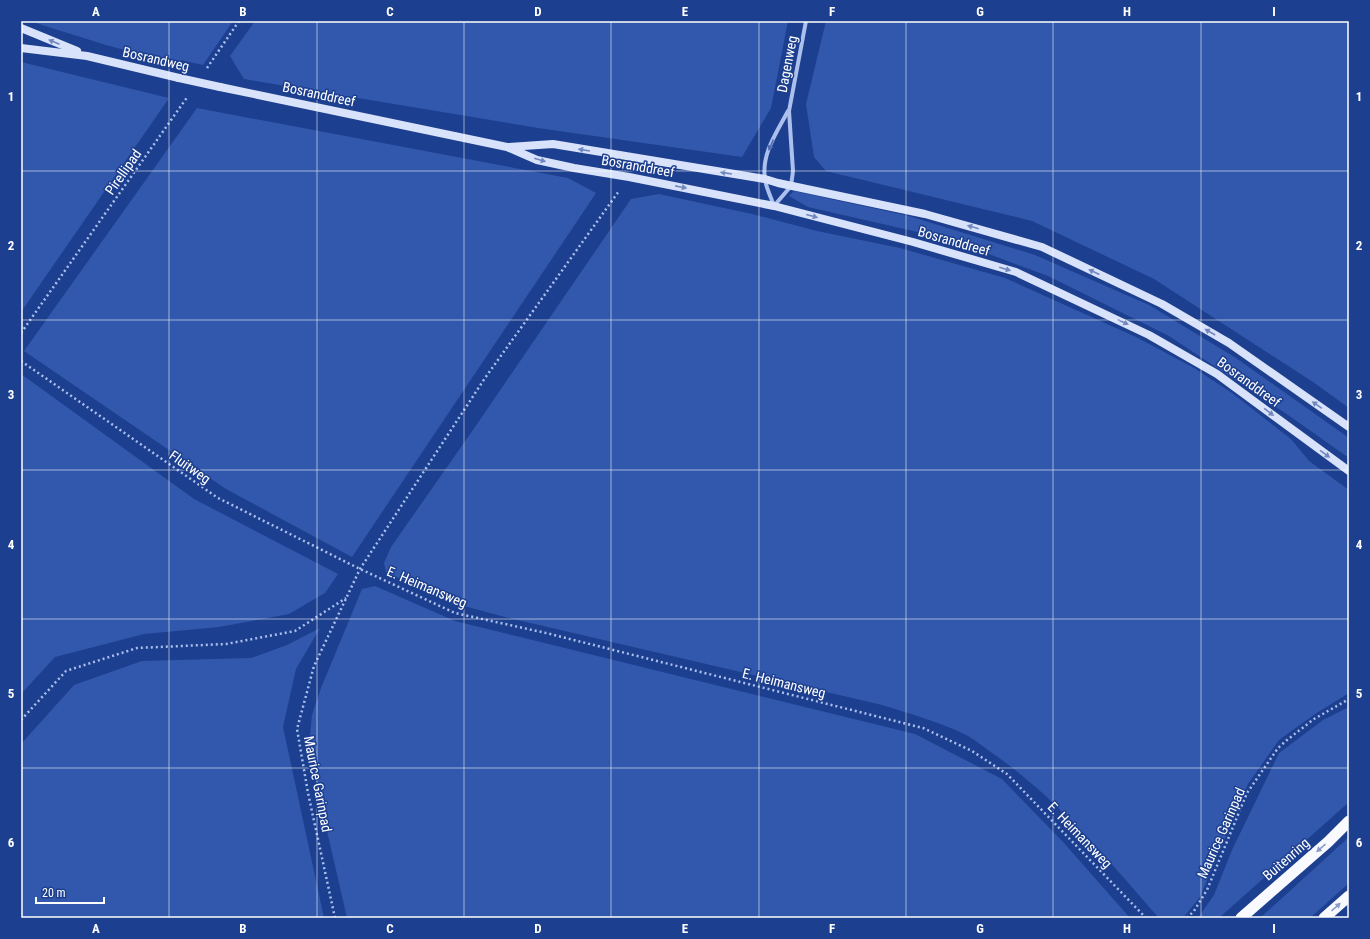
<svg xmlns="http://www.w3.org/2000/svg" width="1370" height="939" font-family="'Roboto Condensed',sans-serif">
	<rect width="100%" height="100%" fill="#1d3f8f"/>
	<!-- green -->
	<g fill="#3158ac">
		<polygon points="29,21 233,21 203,65 181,60 181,65 106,45"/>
		<polygon points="255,21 788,21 771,108 742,157 538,128 244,79 230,56"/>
		<polygon points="826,21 1349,21 1349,408 1313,382 1154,279 1032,221 826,171 814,157 806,104"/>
		<polygon points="21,62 169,98 21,312"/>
		<polygon points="197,108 568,178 596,193 352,557 226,489 24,351"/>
		<polygon points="794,191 909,216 1035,255 1149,305 1236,358 1349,438 1349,458 1288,415 1169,336 1048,276 948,239 808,207 789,196"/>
		<path d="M 659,194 L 752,214 L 817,231 L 900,248 L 1005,278 L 1136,337 L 1194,368 L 1232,393 L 1291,439 L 1309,461 L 1349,490 L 1349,693 L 1315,714 L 1279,740 L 1248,784 L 1200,897 L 1183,918 L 1159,918 C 1108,860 1059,800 995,755 C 986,749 977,741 968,736 C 941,722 910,714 882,705 L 505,617 L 449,602 L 386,572 L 384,563 L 391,547 L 475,427 L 631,199 Z"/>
		<polygon points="21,374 194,499 338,574 325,593 289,614 219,627 144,634 55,657 21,694"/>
		<polygon points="375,586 455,621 915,734 1002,779 1064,843 1130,918 347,918 316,783 309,746 312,715 321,688 362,589"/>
		<polygon points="320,628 296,669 283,727 324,918 21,918 21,744 74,685 142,661 251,658 287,645"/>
		<polygon points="1349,707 1349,802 1219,918 1198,918 1214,895 1232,850 1279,753 1323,720"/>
		<polygon points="1349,837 1349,883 1310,918 1260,918"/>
	</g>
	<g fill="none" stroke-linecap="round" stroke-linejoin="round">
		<!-- path -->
		<g stroke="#acc0ed" stroke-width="2.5" stroke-dasharray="2 3" stroke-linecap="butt">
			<polyline points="207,68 239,21"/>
			<polyline points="21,333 188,96"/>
			<polyline points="21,361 218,498 360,569 455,613 546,633 923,728 972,751 1007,774 1146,918"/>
			<polyline points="21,720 66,671 137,648 226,644 295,631 346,598"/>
			<polyline points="335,918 308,793 297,729 314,666 360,569 485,378 619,191"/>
			<polyline points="1187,918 1194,911 1207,890 1247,793 1278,748 1287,740 1314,719 1349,699"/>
		</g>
		<!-- minor -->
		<g stroke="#acc0ed" stroke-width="4">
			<polyline points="774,206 791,186 793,171 789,111 806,21"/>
			<path d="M 774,206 C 771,197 766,188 765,179 C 761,154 777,132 788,111"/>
		</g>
		<!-- secondary -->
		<g stroke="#d8e2fa" stroke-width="8">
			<polyline points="21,28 77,51"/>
			<polyline points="21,48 87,56 179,78"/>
			<polyline points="220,87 507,147 537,160 574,168 629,177 774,206 913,242 1016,272 1149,335 1217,374 1349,471"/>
			<polyline points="509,147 553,144 765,179 778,183 925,214 1042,247 1162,304 1229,343 1349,427"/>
		</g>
		<!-- trunk -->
		<g stroke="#f8faff" stroke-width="11">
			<polyline points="1241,918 1328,842 1349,821"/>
			<polyline points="1324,918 1349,896"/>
		</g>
		<!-- secondary-bridge -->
		<polyline stroke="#d8e2fa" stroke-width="8" points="179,78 220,87"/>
	</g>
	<!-- one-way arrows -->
	<defs><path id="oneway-solid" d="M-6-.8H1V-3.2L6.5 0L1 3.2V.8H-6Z"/></defs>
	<g fill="#7188bf">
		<use href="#oneway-solid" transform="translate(54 42) rotate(-157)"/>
		<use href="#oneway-solid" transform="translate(584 150) rotate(-171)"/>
		<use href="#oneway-solid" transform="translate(540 160) rotate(16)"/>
		<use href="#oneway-solid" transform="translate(726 173) rotate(-171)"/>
		<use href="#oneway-solid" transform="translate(681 187) rotate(11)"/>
		<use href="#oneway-solid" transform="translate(812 216) rotate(15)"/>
		<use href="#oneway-solid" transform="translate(973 227) rotate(-164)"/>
		<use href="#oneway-solid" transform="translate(1005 269) rotate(16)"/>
		<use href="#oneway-solid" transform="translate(1094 272) rotate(-155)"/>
		<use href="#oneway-solid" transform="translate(1123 322) rotate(25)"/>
		<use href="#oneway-solid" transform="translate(1210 332) rotate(-150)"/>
		<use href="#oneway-solid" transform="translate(1317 405) rotate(-145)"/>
		<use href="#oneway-solid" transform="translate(1269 412) rotate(37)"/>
		<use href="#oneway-solid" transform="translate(1325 454) rotate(36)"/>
	</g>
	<use fill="#4f6cb0" href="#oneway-solid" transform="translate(771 145) rotate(113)"/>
	<g fill="#8a9cc7">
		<use href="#oneway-solid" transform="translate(1321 848) rotate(139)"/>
		<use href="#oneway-solid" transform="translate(1336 907) rotate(-41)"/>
	</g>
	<!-- grid -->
	<path fill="none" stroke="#fff" stroke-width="1" stroke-opacity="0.55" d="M 169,21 L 169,918M 317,21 L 317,918M 464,21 L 464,918M 611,21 L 611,918M 759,21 L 759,918M 906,21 L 906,918M 1053,21 L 1053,918M 1201,21 L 1201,918M 21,171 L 1349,171M 21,320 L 1349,320M 21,470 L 1349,470M 21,619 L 1349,619M 21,768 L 1349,768"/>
	<g text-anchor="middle" stroke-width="3" stroke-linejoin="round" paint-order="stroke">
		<!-- street labels -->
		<g font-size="14" fill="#fff" stroke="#1d3f8f">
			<text transform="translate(156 59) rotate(13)" y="5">Bosrandweg</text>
			<text transform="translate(787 64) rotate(-79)" y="5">Dagenweg</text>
			<text transform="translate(319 94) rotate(12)" y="5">Bosranddreef</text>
			<text transform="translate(638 166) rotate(10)" y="5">Bosranddreef</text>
			<text transform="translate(123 172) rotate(-55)" y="5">Pirellipad</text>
			<text transform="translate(954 241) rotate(16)" y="5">Bosranddreef</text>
			<text transform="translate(1249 382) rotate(36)" y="5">Bosranddreef</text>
			<text transform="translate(190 467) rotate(35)" y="5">Fluitweg</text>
			<text transform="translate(427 587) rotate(23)" y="5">E. Heimansweg</text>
			<text transform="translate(784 683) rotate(14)" y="5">E. Heimansweg</text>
			<text transform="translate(318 784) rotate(79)" y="5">Maurice Garinpad</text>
			<text transform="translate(1221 833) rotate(-66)" y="5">Maurice Garinpad</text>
			<text transform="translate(1080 835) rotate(46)" y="5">E. Heimansweg</text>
			<text transform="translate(1286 859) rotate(-41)" y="5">Buitenring</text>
		</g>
	</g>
	<!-- border -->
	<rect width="1370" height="939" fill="none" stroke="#1d3f8f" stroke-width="44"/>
	<!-- scale -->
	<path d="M36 897v6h68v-6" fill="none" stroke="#ffffff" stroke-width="2"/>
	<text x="42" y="897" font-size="12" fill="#ffffff" stroke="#1d3f8f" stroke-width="3" paint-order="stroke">20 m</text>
	<rect x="22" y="22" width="1326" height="895" fill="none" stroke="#fff" stroke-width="1.5"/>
	<g font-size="13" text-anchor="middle" font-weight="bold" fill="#fff">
		<text x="96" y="16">A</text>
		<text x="243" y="16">B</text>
		<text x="390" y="16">C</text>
		<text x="538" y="16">D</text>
		<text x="685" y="16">E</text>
		<text x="832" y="16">F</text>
		<text x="980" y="16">G</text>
		<text x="1127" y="16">H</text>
		<text x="1274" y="16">I</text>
		<text x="11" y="101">1</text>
		<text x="1359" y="101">1</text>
		<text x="11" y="250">2</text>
		<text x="1359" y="250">2</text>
		<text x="11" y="399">3</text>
		<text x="1359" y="399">3</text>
		<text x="11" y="549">4</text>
		<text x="1359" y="549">4</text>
		<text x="11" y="698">5</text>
		<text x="1359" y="698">5</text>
		<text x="11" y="847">6</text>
		<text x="1359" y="847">6</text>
		<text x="96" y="933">A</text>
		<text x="243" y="933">B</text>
		<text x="390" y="933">C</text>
		<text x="538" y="933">D</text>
		<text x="685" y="933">E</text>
		<text x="832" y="933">F</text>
		<text x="980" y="933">G</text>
		<text x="1127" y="933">H</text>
		<text x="1274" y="933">I</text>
	</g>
</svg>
